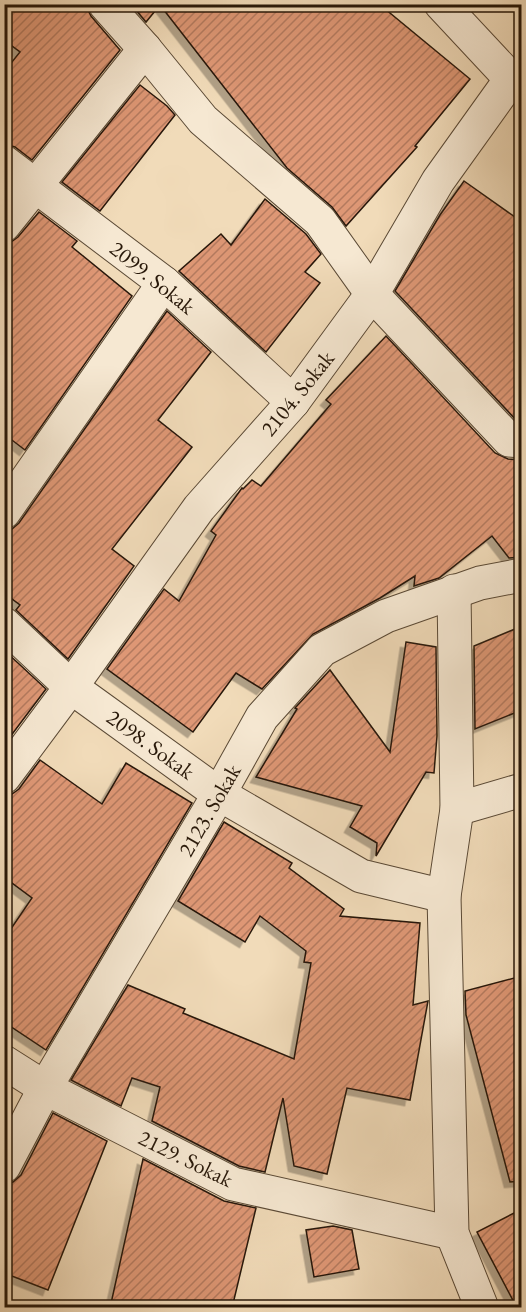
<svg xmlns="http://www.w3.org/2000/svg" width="526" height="1312" font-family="'EB Garamond',serif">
	<defs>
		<pattern id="building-hatch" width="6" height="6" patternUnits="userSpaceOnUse" patternTransform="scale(1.5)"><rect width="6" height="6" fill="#de9775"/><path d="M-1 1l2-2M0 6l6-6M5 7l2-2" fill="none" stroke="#b47a5e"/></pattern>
		<filter id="shadow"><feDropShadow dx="-5.5" dy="5.5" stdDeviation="0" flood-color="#0004"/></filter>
	</defs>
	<rect width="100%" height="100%" fill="#f1dbb9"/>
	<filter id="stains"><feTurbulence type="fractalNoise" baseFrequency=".00333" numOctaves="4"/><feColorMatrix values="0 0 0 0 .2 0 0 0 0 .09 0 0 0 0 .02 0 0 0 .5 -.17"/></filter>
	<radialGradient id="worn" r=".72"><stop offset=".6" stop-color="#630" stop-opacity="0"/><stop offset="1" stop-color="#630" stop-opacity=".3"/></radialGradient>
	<!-- building -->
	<g fill="url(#building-hatch)" stroke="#281809" stroke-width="1.5" filter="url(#shadow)">
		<polygon points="4,4 87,4 87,8 91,16 120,50 32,160 15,147 4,144 4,72 20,52 4,40"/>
		<polygon points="131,4 379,4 470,79 415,146 417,147 346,226 332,207 287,168 160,5 146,22"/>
		<polygon points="140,85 167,106 175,115 100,211 62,182"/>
		<polygon points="464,181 522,222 522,422 518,422 395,291 440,215"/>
		<polygon points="265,199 306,234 321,254 305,272 320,283 266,352 179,271 221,234 231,245"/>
		<polygon points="39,212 77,241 72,247 132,296 25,450 4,434 4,243 11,242 18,237"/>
		<polygon points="167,311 211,352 158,420 192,447 112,549 134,566 68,659 16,610 20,605 4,593 4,530 12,529 19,523"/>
		<polygon points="386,336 495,453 508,459 522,460 522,557 509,558 492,536 439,578 414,586 415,576 380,598 313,634 262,689 236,673 193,732 107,669 164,589 179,601 216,535 211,531 242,488 243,489 252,480 261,486 331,404 326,400"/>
		<polygon points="522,626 522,710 475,729 474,646"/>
		<polygon points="406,642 436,647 437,736 434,773 426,772 376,856 377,843 350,827 362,806 256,777 297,709 295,708 330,670 390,752"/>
		<polygon points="4,650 46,689 4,745"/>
		<polygon points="40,760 102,804 126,763 192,803 46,1050 4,1022 4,939 32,898 4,877 4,795 12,794 19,789"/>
		<polygon points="224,822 292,863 289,868 344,909 340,916 420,923 413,1005 428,1001 410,1100 347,1088 327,1174 294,1166 283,1098 265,1172 239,1166 152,1121 160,1087 132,1078 121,1106 71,1080 128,985 185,1009 183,1013 294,1059 311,963 304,962 306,951 260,916 245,942 178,901"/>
		<polygon points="522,976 522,1181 510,1182 466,1015 465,991"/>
		<polygon points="53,1113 107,1141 48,1290 4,1273 4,1185 13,1182 21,1175"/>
		<polygon points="143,1159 224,1201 256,1208 232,1308 110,1308"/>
		<polygon points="522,1209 522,1308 517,1308 477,1232"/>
		<polygon points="333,1226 352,1230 359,1269 314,1277 306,1230"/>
	</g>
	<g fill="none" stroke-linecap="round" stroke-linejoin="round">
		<!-- minor casing -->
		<g stroke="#5a4935" stroke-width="35">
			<g id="minor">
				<polyline points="105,4 145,49 203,120 320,221 372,294 509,440 522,441"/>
				<polyline points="4,162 164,283 293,402"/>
				<polyline points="4,225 145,49"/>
				<polyline points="4,512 164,283"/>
				<polyline points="454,591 457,809 444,896 452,1233 482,1308"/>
				<polyline points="4,624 71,687 219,794 361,876 444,896"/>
				<polyline points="4,777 71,687 199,508 293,402 372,294 438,181 511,79 441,4"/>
				<polyline points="457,809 522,790"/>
				<polyline points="4,1062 45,1088 233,1184 452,1233"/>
				<polyline points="4,1166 45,1088 219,794 262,717 322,650 386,616 480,583 522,575"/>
			</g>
		</g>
		<!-- minor -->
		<use href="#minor" stroke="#f6e8d2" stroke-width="33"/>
	</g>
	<g text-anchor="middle" stroke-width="6" stroke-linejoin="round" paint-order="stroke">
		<!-- street labels -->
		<g font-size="22" fill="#281809" stroke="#f6e8d2">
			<text transform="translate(153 277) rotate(39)" y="8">2099. Sokak</text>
			<text transform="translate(297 393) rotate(-51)" y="8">2104. Sokak</text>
			<text transform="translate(151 744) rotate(36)" y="8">2098. Sokak</text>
			<text transform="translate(209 810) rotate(-60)" y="8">2123. Sokak</text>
			<text transform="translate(186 1158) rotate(26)" y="8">2129. Sokak</text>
		</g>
	</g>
	<!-- margin -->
	<rect width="526" height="1312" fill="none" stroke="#f1dbb9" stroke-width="24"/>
	<rect x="6" y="6" width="514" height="1300" fill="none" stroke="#281809" stroke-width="3"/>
	<rect x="12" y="12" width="502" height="1288" fill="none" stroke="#281809" stroke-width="1.5"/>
	<rect width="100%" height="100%" filter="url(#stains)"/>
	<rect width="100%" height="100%" fill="url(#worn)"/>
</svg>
